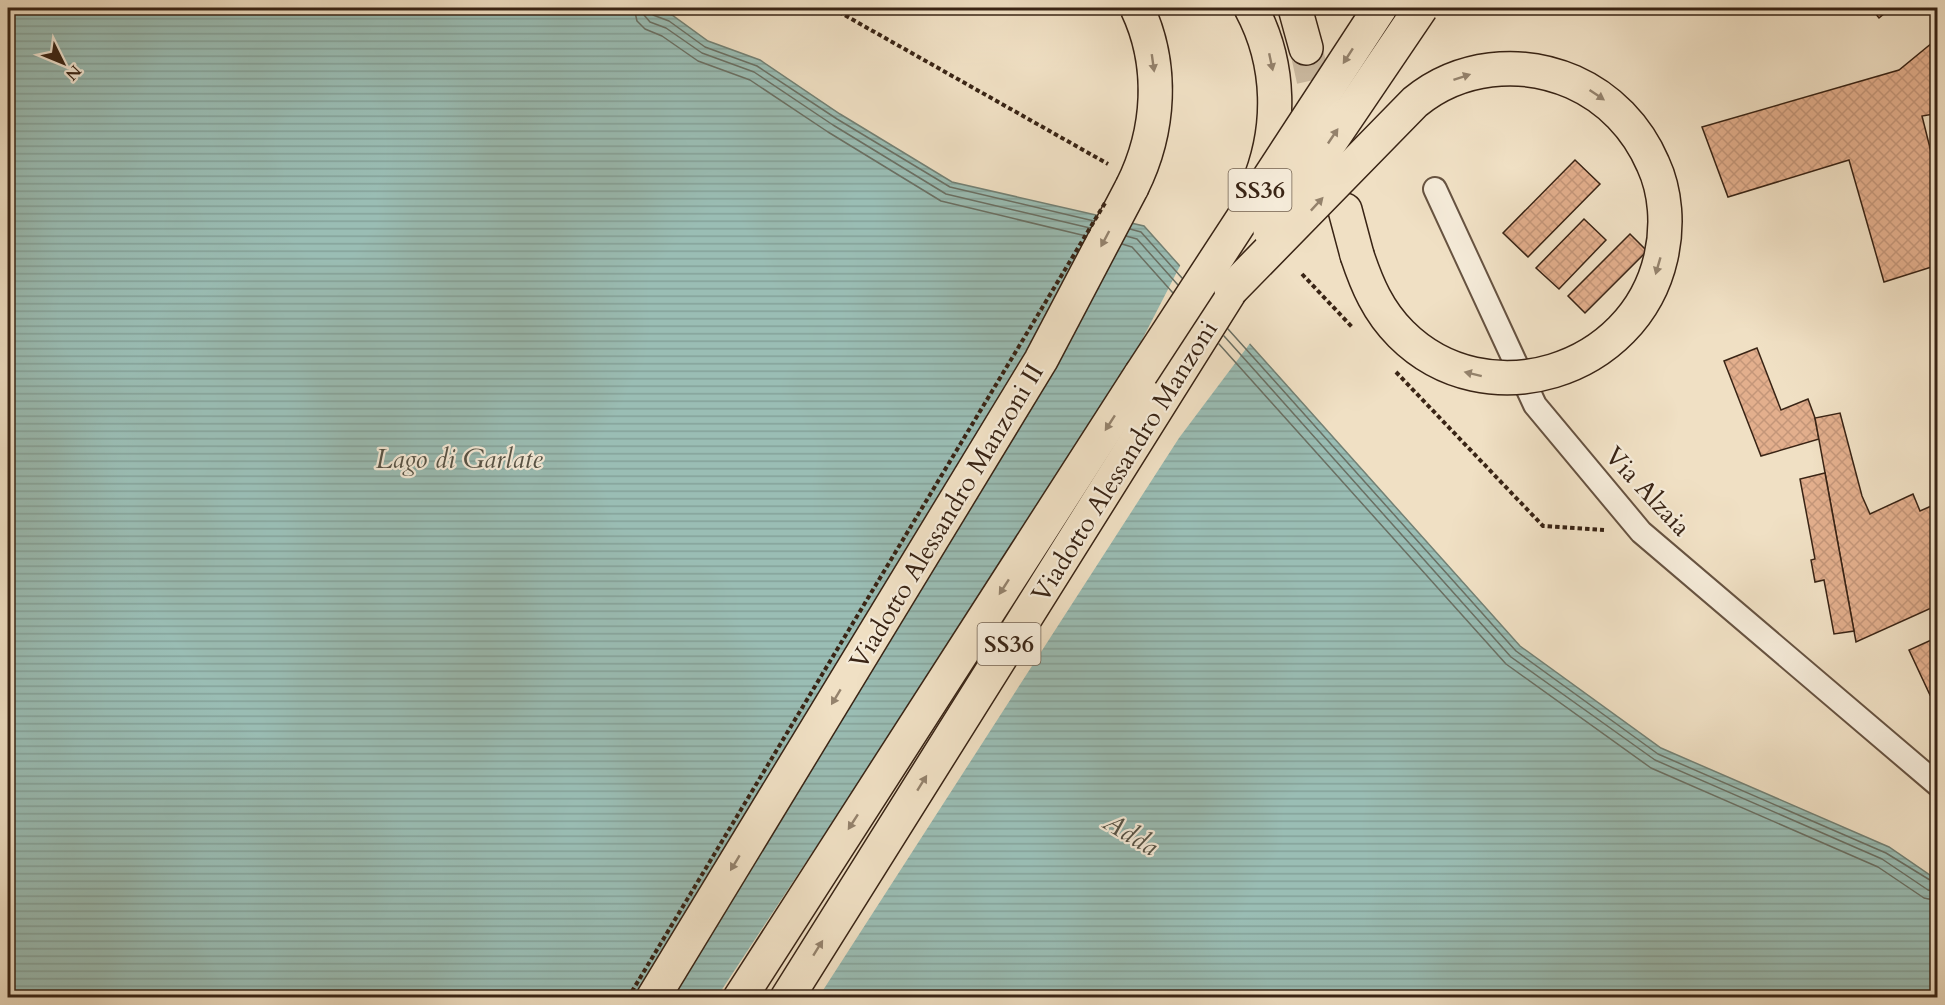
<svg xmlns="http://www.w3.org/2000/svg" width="1945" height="1005" font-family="Cardo,serif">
	<defs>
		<pattern id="water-rules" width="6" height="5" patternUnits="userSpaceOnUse" patternTransform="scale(1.5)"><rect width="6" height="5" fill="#9abdb4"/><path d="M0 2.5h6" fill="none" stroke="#85a29a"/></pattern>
		<pattern id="building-cross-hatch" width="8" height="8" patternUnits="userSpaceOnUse" patternTransform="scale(1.5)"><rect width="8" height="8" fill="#e3af8d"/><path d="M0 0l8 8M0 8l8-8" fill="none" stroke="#c49679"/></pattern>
	</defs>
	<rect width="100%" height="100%" fill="#f0e0c4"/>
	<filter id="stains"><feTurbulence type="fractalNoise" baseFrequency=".00333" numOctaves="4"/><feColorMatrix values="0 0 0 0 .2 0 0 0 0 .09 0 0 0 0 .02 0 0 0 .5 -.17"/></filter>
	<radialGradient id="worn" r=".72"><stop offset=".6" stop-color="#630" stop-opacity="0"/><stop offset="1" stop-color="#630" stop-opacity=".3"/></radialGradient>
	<!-- water -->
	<polygon fill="url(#water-rules)" stroke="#738074" stroke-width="1.5" points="8,8 649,8 672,15 708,41 760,60 840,114 952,182 1144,226 1520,646 1661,748 1889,847 1937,880 1937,997 8,997"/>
	<!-- pier -->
	<polygon fill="#f0e0c4" points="1181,264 1251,342 1179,438 818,998 717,997 1097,421 1127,369"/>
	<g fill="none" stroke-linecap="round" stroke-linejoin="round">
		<!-- shore -->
		<g stroke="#6a7064" stroke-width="1.5">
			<polyline points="634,8 637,21 645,29 662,36 698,61 750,80 828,132 941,201 1086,236"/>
			<polyline points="643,8 644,15 650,22 666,28 702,53 754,72 833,125 946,194 1090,228"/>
			<polyline points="651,8 653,15 669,21 705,47 757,66 837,119 950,187 1094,221"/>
			<polyline points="1130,229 1141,232 1182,278"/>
			<polyline points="1126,236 1137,239 1178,285"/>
			<polyline points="1122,244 1132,247 1173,293"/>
			<polyline points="1228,329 1516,651 1658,754 1886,853 1938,885"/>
			<polyline points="1224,336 1511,657 1655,760 1882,859 1928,890 1938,892"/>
			<polyline points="1219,344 1506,664 1651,768 1878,867 1924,898 1938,901"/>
		</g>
	</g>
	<!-- building -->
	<g fill="url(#building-cross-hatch)" stroke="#392415" stroke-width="1.5">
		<polygon points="1871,8 1891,8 1879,18"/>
		<polygon points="1938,38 1938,108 1932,110 1934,114 1922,116 1932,156 1938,155 1938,265 1884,282 1849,160 1728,197 1702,127 1899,70"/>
		<polygon points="1575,160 1600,184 1528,257 1503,233"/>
		<polygon points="1584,219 1606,240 1559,289 1536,268"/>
		<polygon points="1630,234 1647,251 1585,313 1568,296"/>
		<polygon points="1757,348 1781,410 1808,399 1815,418 1819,439 1761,456 1724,361"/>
		<polygon points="1840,413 1862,496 1870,514 1913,494 1920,511 1938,503 1938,605 1856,642 1815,418"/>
		<polygon points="1825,473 1854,631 1834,634 1824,580 1815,582 1811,560 1815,559 1800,479"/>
		<polygon points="1938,637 1938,692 1930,695 1909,650"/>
	</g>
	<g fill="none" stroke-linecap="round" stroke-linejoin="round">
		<!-- highway-tunnel -->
		<polyline stroke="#cbbaa1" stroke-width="33" stroke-dasharray="33 16" stroke-linecap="butt" points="1306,48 1323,124"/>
		<!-- street casing -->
		<g stroke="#675341" stroke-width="26">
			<polyline id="street" points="1435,189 1535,405 1641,532 1938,785"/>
		</g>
		<!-- primary casing -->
		<g stroke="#392415" stroke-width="36">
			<polyline id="primary" points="653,998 1041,360 1132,187"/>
		</g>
		<!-- highway casing -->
		<g stroke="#392415" stroke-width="36">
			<g id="highway">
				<path d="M 1251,8 C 1281,64 1282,129 1257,188"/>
				<polyline points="1295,8 1306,48"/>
				<polyline points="1345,210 1357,255"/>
				<polyline points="740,998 1141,374"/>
				<polyline points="787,998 1231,290"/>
			</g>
		</g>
		<!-- path -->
		<g stroke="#392415" stroke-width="4" stroke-dasharray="4.5 3" stroke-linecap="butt">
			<polyline points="832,8 1108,164"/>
			<polyline points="1302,274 1353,328"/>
			<polyline points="1396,372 1543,526 1604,530"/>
		</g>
		<!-- street -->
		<use href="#street" stroke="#f5ebd9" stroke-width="22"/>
		<!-- primary -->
		<use href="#primary" stroke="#f0e0c4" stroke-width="33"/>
		<!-- highway -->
		<use href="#highway" stroke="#f0e0c4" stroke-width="33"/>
		<!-- primary-bridge casing -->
		<g stroke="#392415" stroke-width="36" stroke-linecap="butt">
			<path id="primary-bridge" d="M 1132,187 C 1160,131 1164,65 1137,8"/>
		</g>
		<!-- highway-bridge casing -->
		<g stroke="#392415" stroke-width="36" stroke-linecap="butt">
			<g id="highway-bridge">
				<polyline points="1270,231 1421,8"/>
				<path d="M 1231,290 L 1415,102 C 1459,66 1520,59 1573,82 C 1609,98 1637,127 1653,164 C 1666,192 1668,226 1661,257 C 1635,373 1486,419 1401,334 C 1378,311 1367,285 1357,255"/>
				<polyline points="1141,374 1380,8"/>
			</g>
		</g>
		<!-- path-bridge -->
		<polyline stroke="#392415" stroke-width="4" stroke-dasharray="4.5 3" stroke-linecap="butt" points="628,998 1105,203"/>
		<!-- primary-bridge -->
		<use href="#primary-bridge" stroke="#f0e0c4" stroke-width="33"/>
		<!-- highway-bridge -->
		<use href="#highway-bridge" stroke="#f0e0c4" stroke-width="33"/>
	</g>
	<!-- one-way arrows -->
	<defs><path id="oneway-solid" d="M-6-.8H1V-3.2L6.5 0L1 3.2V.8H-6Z" transform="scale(1.5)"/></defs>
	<g fill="#94826c">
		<use href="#oneway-solid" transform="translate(1348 56) rotate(123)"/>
		<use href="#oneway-solid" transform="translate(1271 62) rotate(78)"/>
		<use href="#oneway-solid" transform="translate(1153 63) rotate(82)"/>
		<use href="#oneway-solid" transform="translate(1462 77) rotate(-18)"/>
		<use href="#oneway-solid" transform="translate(1597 95) rotate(34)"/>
		<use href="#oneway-solid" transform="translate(1333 136) rotate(-56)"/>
		<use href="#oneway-solid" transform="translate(1317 204) rotate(-47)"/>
		<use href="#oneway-solid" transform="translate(1105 239) rotate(118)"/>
		<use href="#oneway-solid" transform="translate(1658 266) rotate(106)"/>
		<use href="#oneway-solid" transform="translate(1473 374) rotate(-166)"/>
		<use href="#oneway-solid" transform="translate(1110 423) rotate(123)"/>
		<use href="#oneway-solid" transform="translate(1004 587) rotate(123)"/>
		<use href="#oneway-solid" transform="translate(836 697) rotate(121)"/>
		<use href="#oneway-solid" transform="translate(922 783) rotate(-58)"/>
		<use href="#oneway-solid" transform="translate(853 822) rotate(123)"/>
		<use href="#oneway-solid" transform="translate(735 863) rotate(121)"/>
		<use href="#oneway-solid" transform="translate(818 948) rotate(-58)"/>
	</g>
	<g text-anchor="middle" stroke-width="4.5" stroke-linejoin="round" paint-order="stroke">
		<!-- shield labels -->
		<g fill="#f5ebd9" stroke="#716050" stroke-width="1.5">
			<rect x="1228.5" y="169" width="63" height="42" rx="4.5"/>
			<rect x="977.5" y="623" width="63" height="42" rx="4.5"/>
		</g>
		<g font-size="24" font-weight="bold" fill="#392415">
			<text x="1260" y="198">SS36</text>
			<text x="1009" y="652">SS36</text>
		</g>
		<!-- street labels -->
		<g font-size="26" fill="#392415" stroke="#f5ebd9">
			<text transform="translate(1124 461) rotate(-58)" y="9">Viadotto Alessandro Manzoni</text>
			<text transform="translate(1648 491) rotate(47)" y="9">Via Alzaia</text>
			<text transform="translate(946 516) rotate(-59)" y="9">Viadotto Alessandro Manzoni II</text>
		</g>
		<!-- water labels -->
		<g font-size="27" font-style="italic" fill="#565245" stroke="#f5ebd9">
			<text x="459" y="468">Lago di Garlate</text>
			<text transform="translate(1131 834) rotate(31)" y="9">Adda</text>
		</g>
	</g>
	<!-- margin -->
	<rect width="1945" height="1005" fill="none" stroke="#f0e0c4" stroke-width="30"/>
	<rect x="9" y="9" width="1927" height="987" fill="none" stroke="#392415" stroke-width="3"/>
	<rect x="15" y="15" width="1915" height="975" fill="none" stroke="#392415" stroke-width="1.5"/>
	<!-- north arrow -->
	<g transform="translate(63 63) rotate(133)" stroke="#f5ebd9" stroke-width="4.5" paint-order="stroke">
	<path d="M0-4.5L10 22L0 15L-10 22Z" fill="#392415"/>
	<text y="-9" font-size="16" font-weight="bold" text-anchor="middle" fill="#392415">N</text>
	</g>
	<rect width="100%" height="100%" filter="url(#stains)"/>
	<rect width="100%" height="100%" fill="url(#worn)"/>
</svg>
